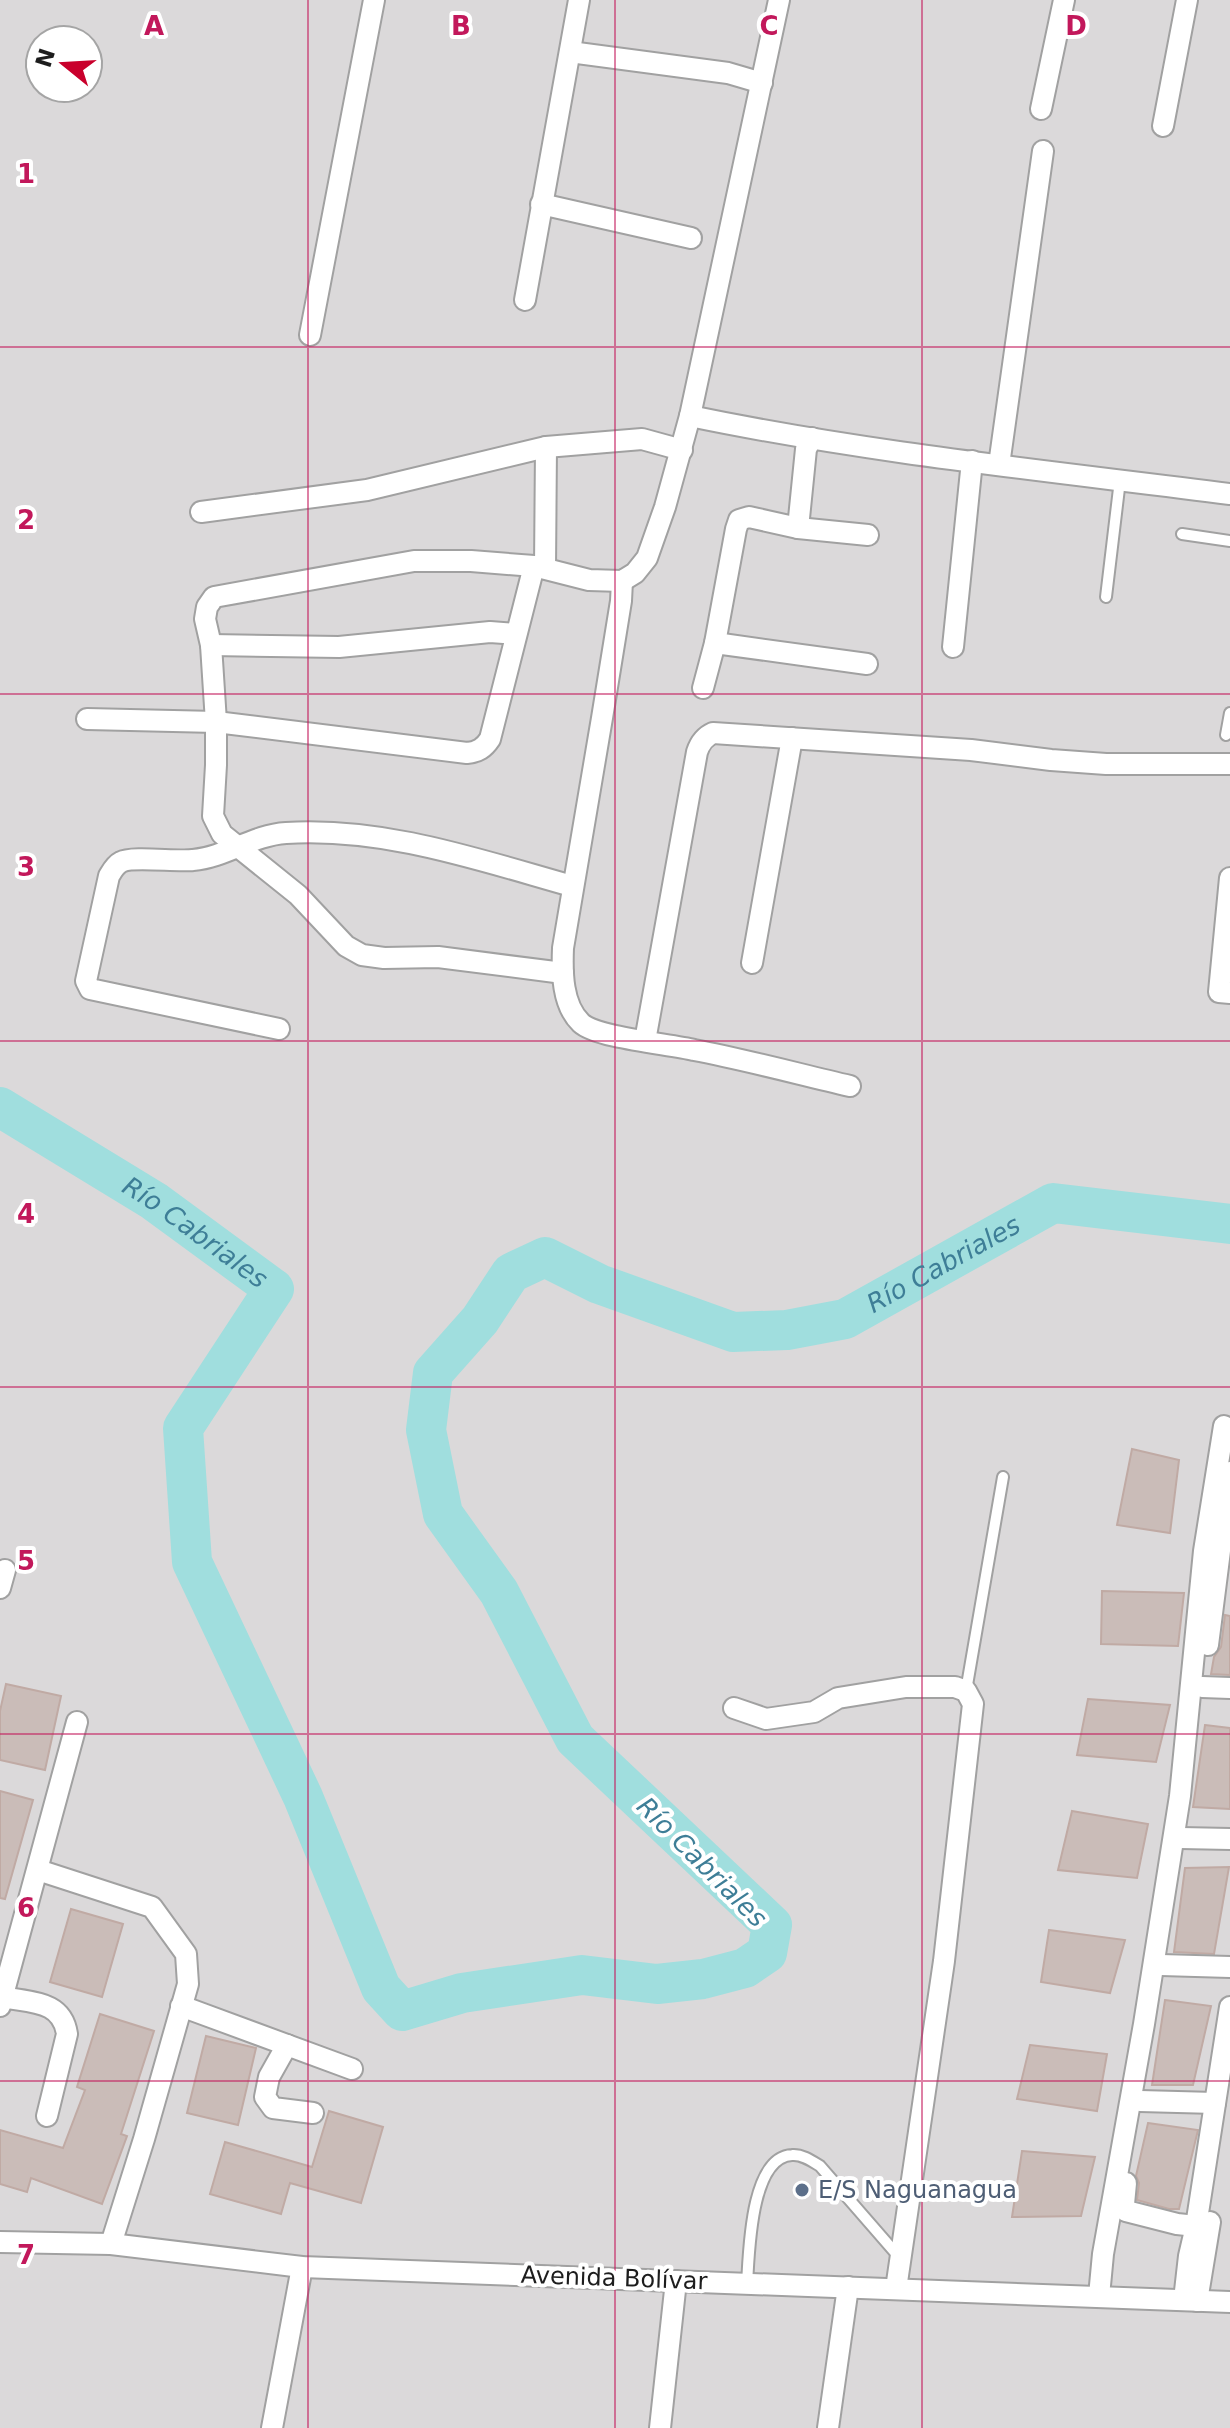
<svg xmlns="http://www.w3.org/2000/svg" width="1230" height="2428" font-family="'DejaVu Sans',sans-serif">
	<rect width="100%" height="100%" fill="#eee7e2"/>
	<!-- residential -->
	<path fill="#dbd9da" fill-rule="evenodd" d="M 0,0 L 1230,0 L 1230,2428 L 0,2428 ZM 40,40 L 88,40 L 88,88 L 40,88 Z"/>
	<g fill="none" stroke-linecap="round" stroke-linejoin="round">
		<!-- river -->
		<path stroke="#a0dede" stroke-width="40" id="s1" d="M 0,1107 L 154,1201 L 274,1289 L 183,1428 L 192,1562 L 303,1797 L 381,1988 L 402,2011 L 462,1993 L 582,1975 L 657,1984 L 703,1979 L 745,1968 L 767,1953 L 772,1925 L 575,1739 L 499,1592 L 443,1514 L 426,1430 L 433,1373 L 480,1320 L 511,1273 L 545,1257 L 599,1284 L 733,1332 L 787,1330 L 845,1319 L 1053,1203 L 1230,1224"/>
	</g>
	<!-- building -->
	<g fill="#cabcb8" stroke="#c0aaa4" stroke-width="2">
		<polygon points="1132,1449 1179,1460 1170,1533 1117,1525"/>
		<polygon points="1102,1591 1184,1593 1178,1646 1101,1644"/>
		<polygon points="1225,1615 1230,1616 1230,1675 1211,1674 1214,1657 1221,1647"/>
		<polygon points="6,1684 61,1696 45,1770 0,1760 0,1711"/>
		<polygon points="1088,1699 1170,1705 1156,1762 1077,1755"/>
		<polygon points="1205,1725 1230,1728 1230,1809 1193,1807"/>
		<polygon points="0,1791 33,1800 5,1899 0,1898"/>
		<polygon points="1072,1811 1148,1824 1137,1878 1058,1870"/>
		<polygon points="1229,1867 1214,1954 1174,1952 1185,1868"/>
		<polygon points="71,1909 123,1924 102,1997 50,1982"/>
		<polygon points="1049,1930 1125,1940 1110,1993 1041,1982"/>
		<polygon points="1165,2000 1211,2006 1193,2085 1152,2085"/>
		<polygon points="100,2014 154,2031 121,2134 127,2136 102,2204 31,2178 27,2192 0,2184 0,2130 63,2148 85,2090 77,2087"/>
		<polygon points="206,2036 256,2048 238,2125 187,2113"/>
		<polygon points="1030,2045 1107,2054 1097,2111 1017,2099"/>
		<polygon points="329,2111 383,2127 361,2203 290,2183 281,2214 210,2194 225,2142 312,2167"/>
		<polygon points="1148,2123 1198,2130 1179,2209 1169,2209 1137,2200 1139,2183 1136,2176"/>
		<polygon points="1022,2151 1095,2157 1081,2216 1012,2217"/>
	</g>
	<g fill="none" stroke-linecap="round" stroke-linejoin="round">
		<!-- lane casing -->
		<g stroke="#a1a1a1" stroke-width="14">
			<g id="lane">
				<polyline points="1182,534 1230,541"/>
				<polyline points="1106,597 1120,480"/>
				<polyline points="1226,735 1230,713"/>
				<polyline points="966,1691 1003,1477"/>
				<path d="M 747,2284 C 749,2254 750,2157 792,2155 C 802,2154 812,2161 820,2166 L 900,2258"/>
			</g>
		</g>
		<!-- street casing -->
		<g stroke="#a1a1a1" stroke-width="24">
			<g id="street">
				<path d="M 779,0 L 690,416 C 868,453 1050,471 1230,494"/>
				<polyline points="570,52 728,73 762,83"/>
				<polyline points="1041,109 1064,0"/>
				<polyline points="1163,126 1187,0"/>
				<polyline points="541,204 691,238"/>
				<polyline points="525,300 579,0"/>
				<polyline points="310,335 374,0"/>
				<polyline points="999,465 1043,151"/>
				<polyline points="201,512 367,490 546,447 642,439 682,450"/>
				<polyline points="798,528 806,449 812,438"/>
				<polyline points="545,568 546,447"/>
				<path d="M 622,581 L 621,601 L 602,718 L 563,948 C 562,972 562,1005 581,1023 C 597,1038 670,1044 694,1050 C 747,1060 798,1074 850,1086"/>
				<polyline points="715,643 867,664"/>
				<polyline points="211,645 339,647 490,632 516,634"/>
				<polyline points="953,647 972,461"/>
				<polyline points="703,688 715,643 736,529 739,520 749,517 798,528 868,535"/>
				<path d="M 87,719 L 216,722 L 467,753 C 478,752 484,748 490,739 L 534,566"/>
				<polyline points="1230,878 1219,992 1230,993"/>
				<polyline points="752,963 792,738"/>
				<polyline points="563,973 438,957 384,958 362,955 346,946 298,895 222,834 213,816 216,765 216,722 211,645 205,619 207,607 214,597 414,561 471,561 534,566 589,580 622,581 635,573 647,558 665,507 690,416"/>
				<path d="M 279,1029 L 90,989 L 86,981 L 109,876 C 112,871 115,865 121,862 C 132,856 177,862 193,860 C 226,857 253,835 286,833 C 385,827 479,860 572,886"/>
				<path d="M 645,1041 L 697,752 C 700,743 704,737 713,733 L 971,750 L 1051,760 L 1106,764 L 1230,764"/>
				<polyline points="0,1588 5,1570"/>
				<polyline points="1208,1645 1230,1472"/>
				<polyline points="1202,1687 1230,1688"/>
				<polyline points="734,1708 766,1719 814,1712 838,1698 906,1687 955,1687 966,1691 973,1704 944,1961 896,2289"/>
				<polyline points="1181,1838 1230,1839"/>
				<polyline points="38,1870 152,1907 186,1954 188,1984 144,2139 111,2244"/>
				<polyline points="1161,1965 1230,1967"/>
				<path d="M 2,1997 C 31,2003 62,2000 67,2034 L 47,2116"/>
				<polyline points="0,2006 77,1722"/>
				<polyline points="181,2006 352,2069"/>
				<polyline points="287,2045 269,2077 265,2097 273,2108 313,2113"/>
				<polyline points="1140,2101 1215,2103"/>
				<polyline points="1126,2183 1124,2204 1126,2211 1177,2224 1196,2226"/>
				<polyline points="0,2242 111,2244 302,2267 1230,2302"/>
				<polyline points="1099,2296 1103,2254 1144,2024 1180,1796 1204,1551 1224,1426"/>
				<polyline points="1184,2300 1189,2256 1196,2226 1230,2007"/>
				<polyline points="1197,2301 1210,2222"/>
				<polyline points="272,2428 302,2267"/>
				<polyline points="660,2428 676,2281"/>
				<polyline points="828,2428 848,2287"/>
			</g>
		</g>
		<!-- lane -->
		<use href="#lane" stroke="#fff" stroke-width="10"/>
		<!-- street -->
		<use href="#street" stroke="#fff" stroke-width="20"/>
	</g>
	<!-- grid -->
	<path fill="none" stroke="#c2185b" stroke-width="2" stroke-opacity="0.55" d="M 308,0 L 308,2428M 615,0 L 615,2428M 922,0 L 922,2428M 0,347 L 1230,347M 0,694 L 1230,694M 0,1041 L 1230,1041M 0,1387 L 1230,1387M 0,1734 L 1230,1734M 0,2081 L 1230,2081"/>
	<!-- markers -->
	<circle fill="#5c6f8a" stroke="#fff" stroke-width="3" cx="802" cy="2190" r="8"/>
	<g text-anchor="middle" stroke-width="8" stroke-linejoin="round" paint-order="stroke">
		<!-- service labels -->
		<g font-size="24" fill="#4e5e75" stroke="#fff" text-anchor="start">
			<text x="818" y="2198">E/S Naguanagua</text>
		</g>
		<!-- street labels -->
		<g font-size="24" fill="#1d1d1d" stroke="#fff">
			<text transform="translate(614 2278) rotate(2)" y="8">Avenida Bolívar</text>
		</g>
		<!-- water labels -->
		<g font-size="26" font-style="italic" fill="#3e7e97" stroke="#fff">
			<text dy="9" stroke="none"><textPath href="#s1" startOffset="232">Río Cabriales</textPath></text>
			<text dy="9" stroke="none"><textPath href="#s1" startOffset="2800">Río Cabriales</textPath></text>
			<text transform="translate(702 1862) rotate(45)" y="9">Río Cabriales</text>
		</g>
	</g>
	<g font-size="26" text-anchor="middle" font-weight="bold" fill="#c2185b" stroke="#fff" stroke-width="8" stroke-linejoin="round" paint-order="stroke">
		<text x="154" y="35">A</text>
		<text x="461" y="35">B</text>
		<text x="769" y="35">C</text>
		<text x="1076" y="35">D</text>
		<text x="26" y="183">1</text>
		<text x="26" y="529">2</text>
		<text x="26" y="876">3</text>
		<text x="26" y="1223">4</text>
		<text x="26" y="1570">5</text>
		<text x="26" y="1917">6</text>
		<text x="26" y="2264">7</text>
	</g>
	<!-- north arrow -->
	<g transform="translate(64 64) rotate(288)"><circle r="38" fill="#ffffff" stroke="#a5a5a5" stroke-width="2"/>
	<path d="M0-6L14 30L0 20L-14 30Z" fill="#c9002c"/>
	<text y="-12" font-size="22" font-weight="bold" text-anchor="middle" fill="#1d1d1d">N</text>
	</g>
</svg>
